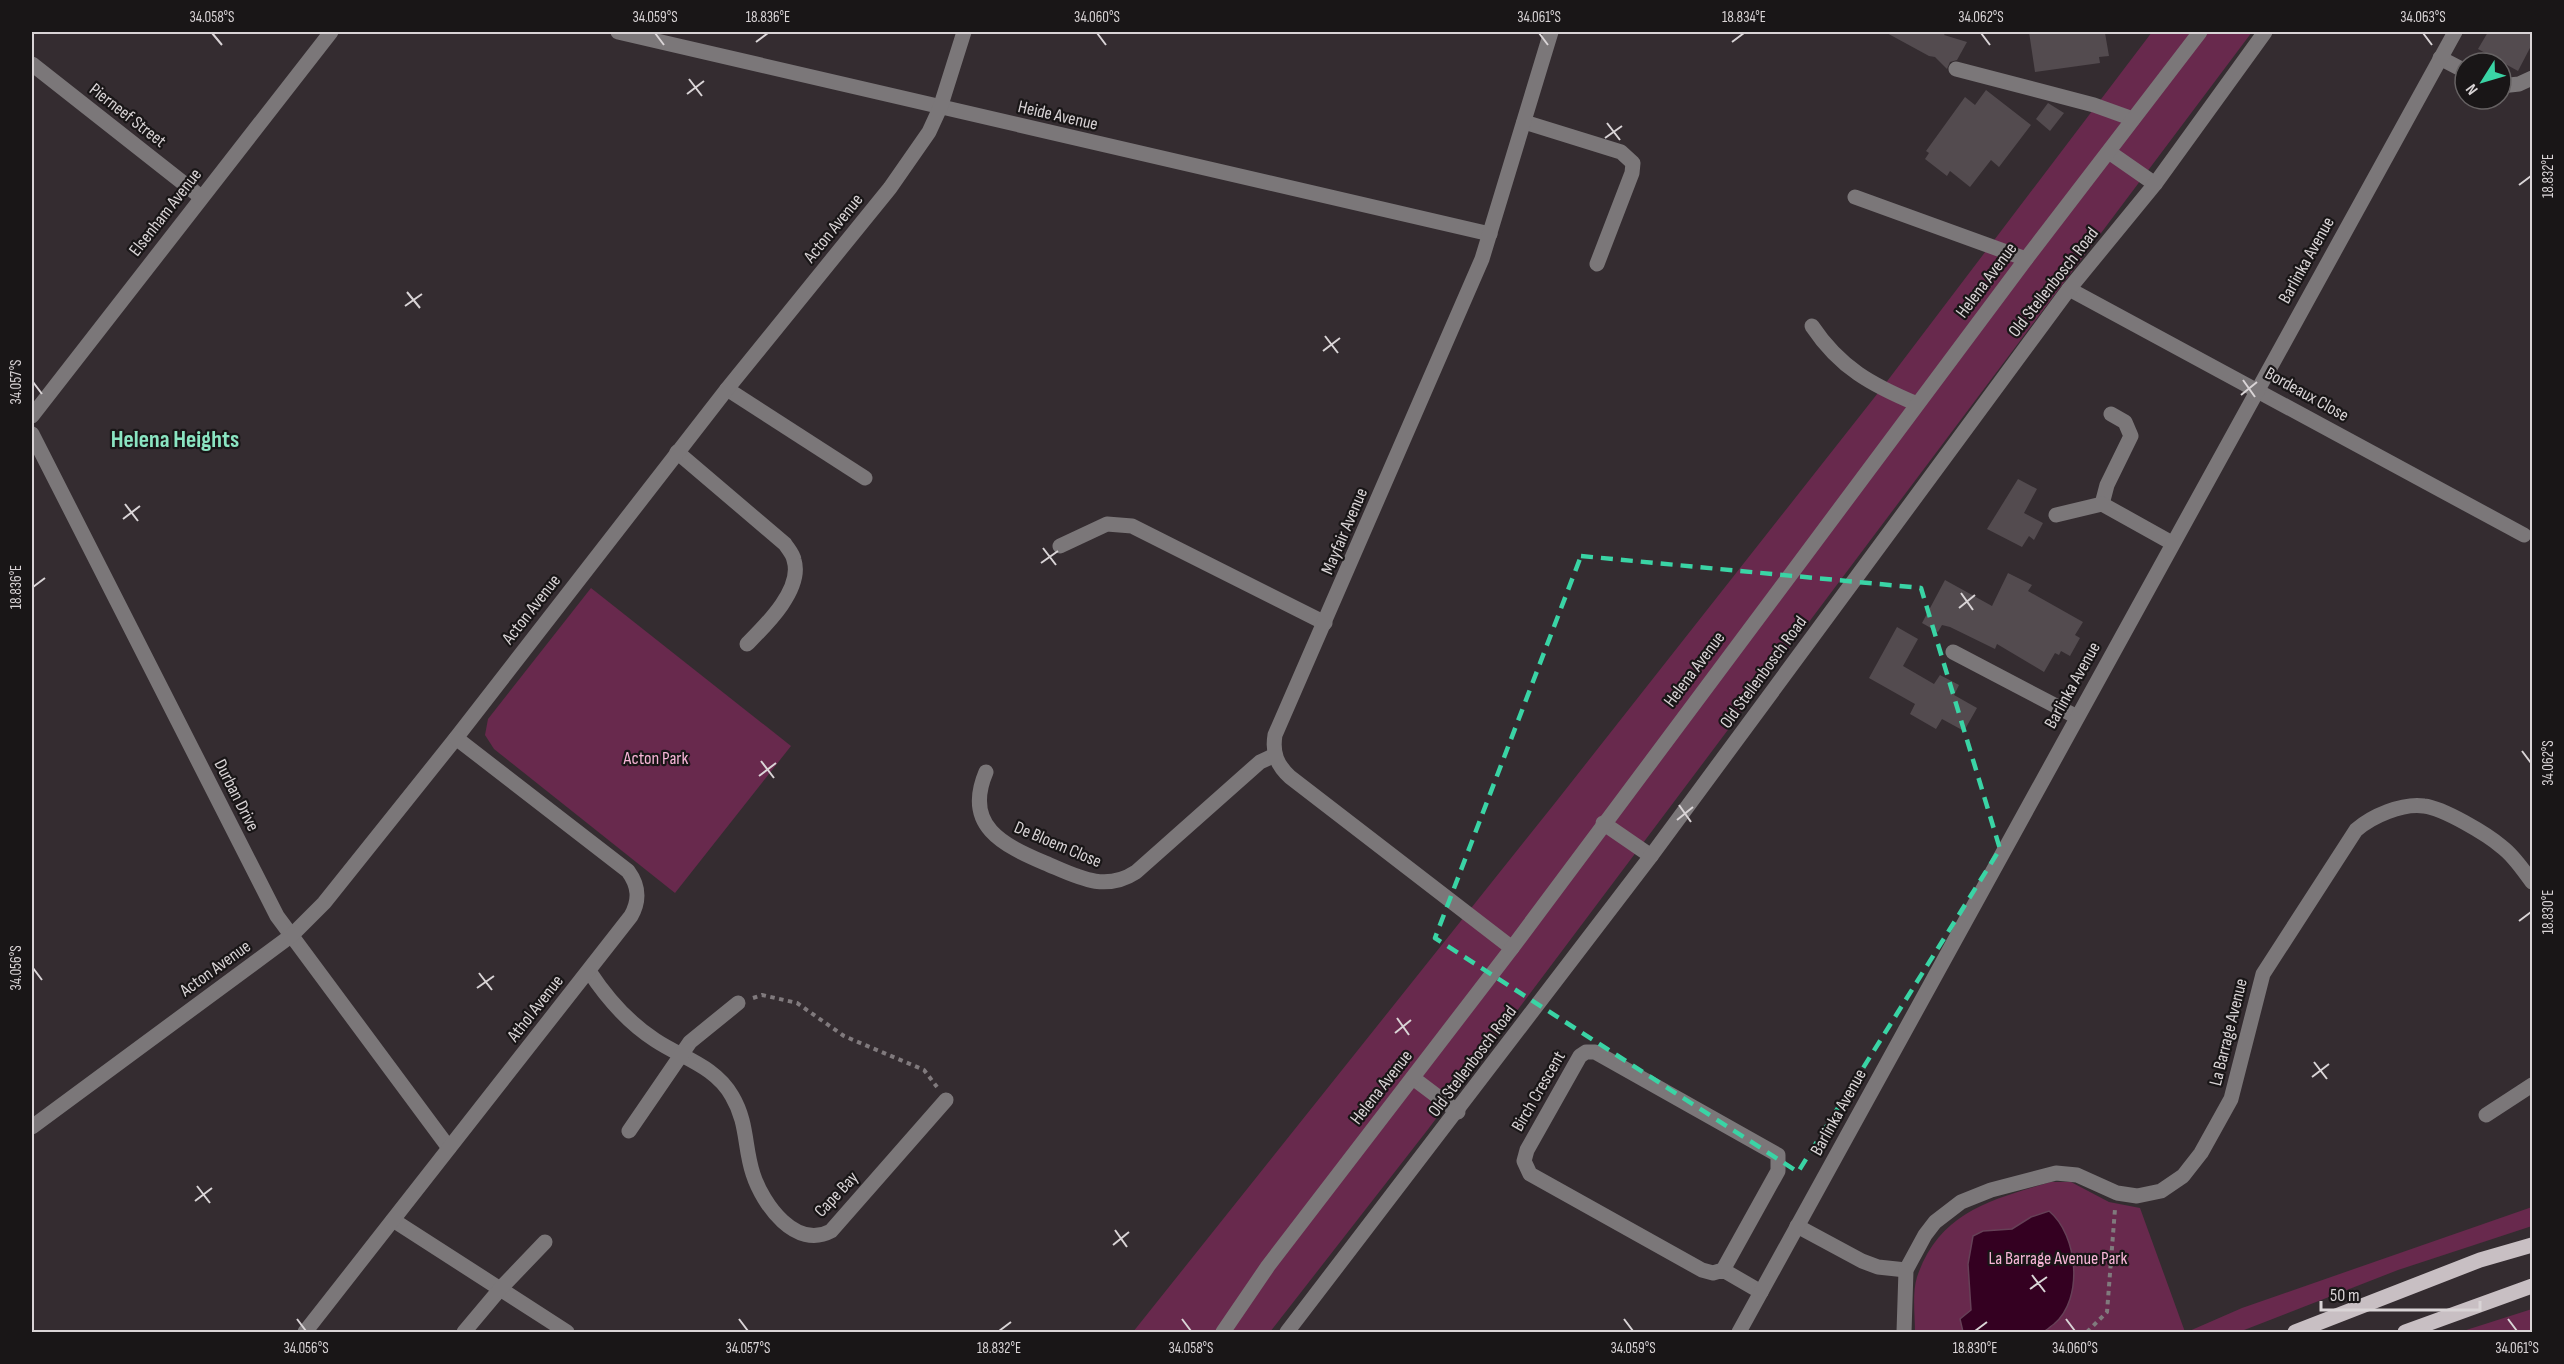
<svg xmlns="http://www.w3.org/2000/svg" width="2564" height="1364" font-family="'Sofia Sans Condensed',sans-serif">
	<rect width="100%" height="100%" fill="#342c30"/>
	<!-- green -->
	<g fill="#68294d">
		<polygon points="2152,32 2252,32 1429,1128 1270,1332 1133,1332 1555,803 1885,384"/>
		<polygon points="591,588 791,746 675,893 494,749 485,735 488,719"/>
		<path d="M 2051,1182 L 2071,1182 L 2109,1202 L 2140,1208 L 2185,1332 L 1915,1332 C 1915,1316 1912,1293 1917,1277 C 1939,1212 1992,1199 2051,1182 Z"/>
		<polygon points="2532,1207 2532,1226 2398,1270 2239,1332 2187,1332 2242,1308"/>
		<polygon points="2532,1309 2532,1332 2460,1332"/>
	</g>
	<!-- water -->
	<path fill="#340021" stroke="#664057" stroke-width="1.5" d="M 2049,1211 C 2078,1235 2084,1299 2054,1324 C 2051,1326 2046,1331 2043,1332 C 2031,1336 1979,1333 1963,1332 L 1960,1319 L 1971,1310 L 1968,1264 L 1973,1236 L 1983,1231 L 2012,1229 L 2031,1217 Z"/>
	<!-- building -->
	<g fill="#534b4f">
		<polygon points="1885,32 1946,32 1944,35 1967,42 1957,60 1950,62 1947,69 1935,57 1929,56"/>
		<polygon points="2029,32 2105,33 2109,56 2099,57 2100,63 2035,72"/>
		<polygon points="2488,32 2532,32 2532,44 2518,71 2478,49"/>
		<polygon points="1986,90 2031,125 1999,167 1991,160 1970,187 1950,171 1947,176 1925,159 1929,153 1926,151 1965,97 1975,105"/>
		<polygon points="2048,103 2064,113 2050,131 2036,119"/>
		<polygon points="2018,479 2037,489 2024,513 2043,523 2034,540 2029,536 2022,547 1987,529"/>
		<polygon points="2008,573 2032,585 2028,591 2083,622 2075,635 2080,638 2070,656 2061,651 2059,655 2055,653 2044,672 1997,644 1995,649 1950,627 1942,625 1938,632 1922,623 1945,580 1992,606"/>
		<polygon points="1897,627 1918,639 1903,666 1934,684 1940,675 1959,685 1954,695 1977,708 1964,731 1942,719 1936,729 1910,714 1915,704 1869,678"/>
	</g>
	<g fill="none" stroke-linecap="round" stroke-linejoin="round">
		<!-- path -->
		<g stroke="#807a7d" stroke-width="4" stroke-dasharray="4.5 4.5" stroke-linecap="butt">
			<polyline points="753,998 762,995 797,1003 844,1036 924,1070 937,1087"/>
			<polyline points="2087,1332 2107,1312 2115,1209"/>
		</g>
		<!-- minor -->
		<g stroke="#7b7779" stroke-width="15">
			<polyline points="618,32 1490,234"/>
			<polyline points="2440,58 2465,71"/>
			<polyline points="32,64 201,197"/>
			<polyline points="1956,69 2094,105 2133,119"/>
			<polyline points="2501,86 2519,84 2532,78"/>
			<polyline points="1524,122 1621,152 1633,163 1632,173 1597,264"/>
			<polyline points="2109,152 2155,184"/>
			<polyline points="1855,197 2026,259"/>
			<polyline points="2069,289 2524,535"/>
			<path d="M 1812,326 C 1840,368 1872,385 1917,404"/>
			<polyline points="727,389 865,478"/>
			<polyline points="32,416 331,32"/>
			<polyline points="32,434 277,916 449,1148"/>
			<path d="M 677,452 L 785,544 C 788,549 793,554 794,560 C 803,589 766,625 747,644"/>
			<polyline points="2102,504 2107,485 2131,436 2125,422 2111,414"/>
			<polyline points="2056,515 2102,504 2172,543"/>
			<polyline points="1060,546 1107,524 1132,526 1325,623"/>
			<polyline points="1953,652 2077,717"/>
			<path d="M 986,772 C 963,826 1003,845 1045,863 C 1076,876 1104,893 1136,872 L 1260,762 L 1275,755"/>
			<polyline points="1603,823 1651,856"/>
			<path d="M 1512,948 L 1290,777 C 1277,765 1272,753 1275,735 L 1482,259 L 1551,32"/>
			<path d="M 589,971 C 606,997 629,1023 655,1040 C 682,1058 715,1066 732,1096 C 748,1123 744,1147 753,1174 C 763,1205 796,1250 831,1231 L 946,1100"/>
			<polyline points="1413,1078 1458,1112"/>
			<polyline points="2486,1115 2532,1085"/>
			<polyline points="32,1127 292,935 324,903 456,738 727,389 890,188 929,132 940,108 964,32"/>
			<polyline points="629,1131 690,1042 738,1003"/>
			<polyline points="393,1220 567,1332"/>
			<polyline points="1797,1226 1862,1261 1878,1267 1906,1270"/>
			<polyline points="1723,1270 1778,1171 1778,1155 1595,1052 1586,1052 1580,1056 1527,1150 1524,1161 1530,1174 1702,1270 1713,1273 1723,1270 1761,1292"/>
			<path d="M 305,1332 L 631,916 C 640,900 639,886 628,871 L 456,738"/>
			<polyline points="464,1332 501,1288 545,1242"/>
			<polyline points="1223,1332 1268,1266 1512,948 2026,259 2200,32"/>
			<polyline points="1287,1332 1651,856 2069,289 2155,184 2265,32"/>
			<polyline points="1739,1332 2455,32"/>
			<path d="M 1904,1332 L 1906,1270 L 1925,1235 L 1935,1222 L 1961,1202 L 1991,1190 L 2056,1173 L 2077,1175 L 2117,1193 L 2137,1196 L 2161,1191 L 2183,1176 L 2201,1153 L 2231,1099 L 2263,974 L 2356,830 C 2372,816 2402,803 2424,806 C 2443,808 2487,834 2502,847 C 2514,856 2523,870 2532,882"/>
		</g>
		<!-- major -->
		<g stroke="#c8bfc3" stroke-width="15">
			<polyline points="2295,1332 2480,1260 2532,1245"/>
			<polyline points="2405,1332 2532,1286"/>
		</g>
	</g>
	<!-- marked area -->
	<path fill="none" stroke="#3ad4a5" stroke-width="4.5" stroke-dasharray="12 8" stroke-linejoin="round" d="M 1581,556 L 1921,588 L 2000,849 L 1798,1172 L 1435,938 Z"/>
	<!-- ticks -->
	<path fill="none" stroke="#d9d4d6" stroke-width="2" d="M 212,33 L 222,45M 655,33 L 664,45M 1097,33 L 1106,45M 1539,33 L 1548,45M 1981,33 L 1990,45M 2423,33 L 2432,45M 756,42 L 768,33M 1732,42 L 1744,33M 689,79 L 702,96M 687,94 L 704,81M 1607,123 L 1620,140M 1605,138 L 1622,126M 2519,185 L 2531,176M 407,292 L 420,308M 405,306 L 422,294M 1325,336 L 1338,353M 1323,351 L 1340,338M 2243,380 L 2255,397M 33,382 L 42,394M 2241,395 L 2257,382M 125,504 L 138,521M 123,519 L 140,506M 1043,548 L 1056,565M 1041,563 L 1058,551M 33,587 L 45,578M 1961,593 L 1973,610M 1959,608 L 1975,595M 2522,751 L 2531,763M 761,761 L 774,778M 759,776 L 776,763M 1679,805 L 1691,822M 1677,820 L 1693,807M 2519,921 L 2531,912M 33,968 L 42,980M 479,973 L 492,990M 477,988 L 494,976M 1397,1018 L 1409,1035M 1395,1033 L 1411,1020M 2314,1062 L 2327,1079M 2312,1077 L 2329,1064M 197,1186 L 210,1203M 195,1201 L 212,1188M 1115,1230 L 1127,1247M 1113,1245 L 1129,1232M 2032,1275 L 2045,1292M 2030,1289 L 2047,1277M 297,1319 L 306,1331M 739,1319 L 748,1331M 1182,1319 L 1191,1331M 1624,1319 L 1633,1331M 2066,1319 L 2075,1331M 2508,1319 L 2517,1331M 999,1331 L 1011,1322M 1975,1331 L 1987,1322"/>
	<g text-anchor="middle" stroke-width="4.5" stroke-linejoin="round" paint-order="stroke">
		<!-- street labels -->
		<g font-size="18" fill="#d9d4d6" stroke="#191617">
			<text transform="translate(128 115) rotate(38)" y="6">Pierneef Street</text>
			<text transform="translate(1058 115) rotate(13)" y="6">Heide Avenue</text>
			<text transform="translate(165 212) rotate(-52)" y="6">Elsenham Avenue</text>
			<text transform="translate(833 228) rotate(-51)" y="6">Acton Avenue</text>
			<text transform="translate(2306 260) rotate(-61)" y="6">Barlinka Avenue</text>
			<text transform="translate(1986 280) rotate(-53)" y="6">Helena Avenue</text>
			<text transform="translate(2053 282) rotate(-52)" y="6">Old Stellenbosch Road</text>
			<text transform="translate(2307 394) rotate(29)" y="6">Bordeaux Close</text>
			<text transform="translate(1344 531) rotate(-67)" y="6">Mayfair Avenue</text>
			<text transform="translate(531 609) rotate(-52)" y="6">Acton Avenue</text>
			<text transform="translate(1694 669) rotate(-53)" y="6">Helena Avenue</text>
			<text transform="translate(1763 672) rotate(-54)" y="6">Old Stellenbosch Road</text>
			<text transform="translate(2072 685) rotate(-61)" y="6">Barlinka Avenue</text>
			<text transform="translate(237 795) rotate(63)" y="6">Durban Drive</text>
			<text transform="translate(1058 844) rotate(23)" y="6">De Bloem Close</text>
			<text transform="translate(215 968) rotate(-36)" y="6">Acton Avenue</text>
			<text transform="translate(535 1008) rotate(-52)" y="6">Athol Avenue</text>
			<text transform="translate(2228 1032) rotate(-76)" y="6">La Barrage Avenue</text>
			<text transform="translate(1472 1061) rotate(-53)" y="6">Old Stellenbosch Road</text>
			<text transform="translate(1381 1087) rotate(-52)" y="6">Helena Avenue</text>
			<text transform="translate(1538 1091) rotate(-60)" y="6">Birch Crescent</text>
			<text transform="translate(1838 1112) rotate(-61)" y="6">Barlinka Avenue</text>
			<text transform="translate(836 1194) rotate(-47)" y="6">Cape Bay</text>
		</g>
		<!-- park labels -->
		<g font-size="18" fill="#f7b6d7" stroke="#191617">
			<text x="656" y="764">Acton Park</text>
			<text x="2058" y="1264">La Barrage Avenue Park</text>
		</g>
		<!-- district labels -->
		<g font-size="24" font-weight="bold" fill="#8be5c2" stroke="#191617">
			<text x="175" y="447">Helena Heights</text>
		</g>
	</g>
	<!-- border -->
	<rect width="2564" height="1364" fill="none" stroke="#191617" stroke-width="66"/>
	<!-- north arrow -->
	<g transform="translate(2483 81) rotate(233)"><circle r="28" fill="#191617" stroke="#666263" stroke-width="1.5"/>
	<path d="M0-4.5L10 22L0 15L-10 22Z" fill="#3ad4a5"/>
	<text y="-9" font-size="16" font-weight="bold" text-anchor="middle" fill="#d9d4d6">N</text>
	</g>
	<!-- scale -->
	<path d="M2321 1301v9h159v-9" fill="none" stroke="#d9d4d6" stroke-width="3"/>
	<text x="2330" y="1301" font-size="18" fill="#d9d4d6" stroke="#191617" stroke-width="4.5" paint-order="stroke">50 m</text>
	<rect x="33" y="33" width="2498" height="1298" fill="none" stroke="#d9d4d6" stroke-width="2"/>
	<g font-size="15" text-anchor="middle" fill="#d9d4d6">
		<text x="212" y="22">34.058°S</text>
		<text x="655" y="22">34.059°S</text>
		<text x="768" y="22">18.836°E</text>
		<text x="1097" y="22">34.060°S</text>
		<text x="1539" y="22">34.061°S</text>
		<text x="1744" y="22">18.834°E</text>
		<text x="1981" y="22">34.062°S</text>
		<text x="2423" y="22">34.063°S</text>
		<text transform="translate(2548 176) rotate(-90)" y="5">18.832°E</text>
		<text transform="translate(16 382) rotate(-90)" y="5">34.057°S</text>
		<text transform="translate(16 587) rotate(-90)" y="5">18.836°E</text>
		<text transform="translate(2548 763) rotate(-90)" y="5">34.062°S</text>
		<text transform="translate(2548 912) rotate(-90)" y="5">18.830°E</text>
		<text transform="translate(16 968) rotate(-90)" y="5">34.056°S</text>
		<text x="306" y="1353">34.056°S</text>
		<text x="748" y="1353">34.057°S</text>
		<text x="999" y="1353">18.832°E</text>
		<text x="1191" y="1353">34.058°S</text>
		<text x="1633" y="1353">34.059°S</text>
		<text x="1975" y="1353">18.830°E</text>
		<text x="2075" y="1353">34.060°S</text>
		<text x="2517" y="1353">34.061°S</text>
	</g>
</svg>
